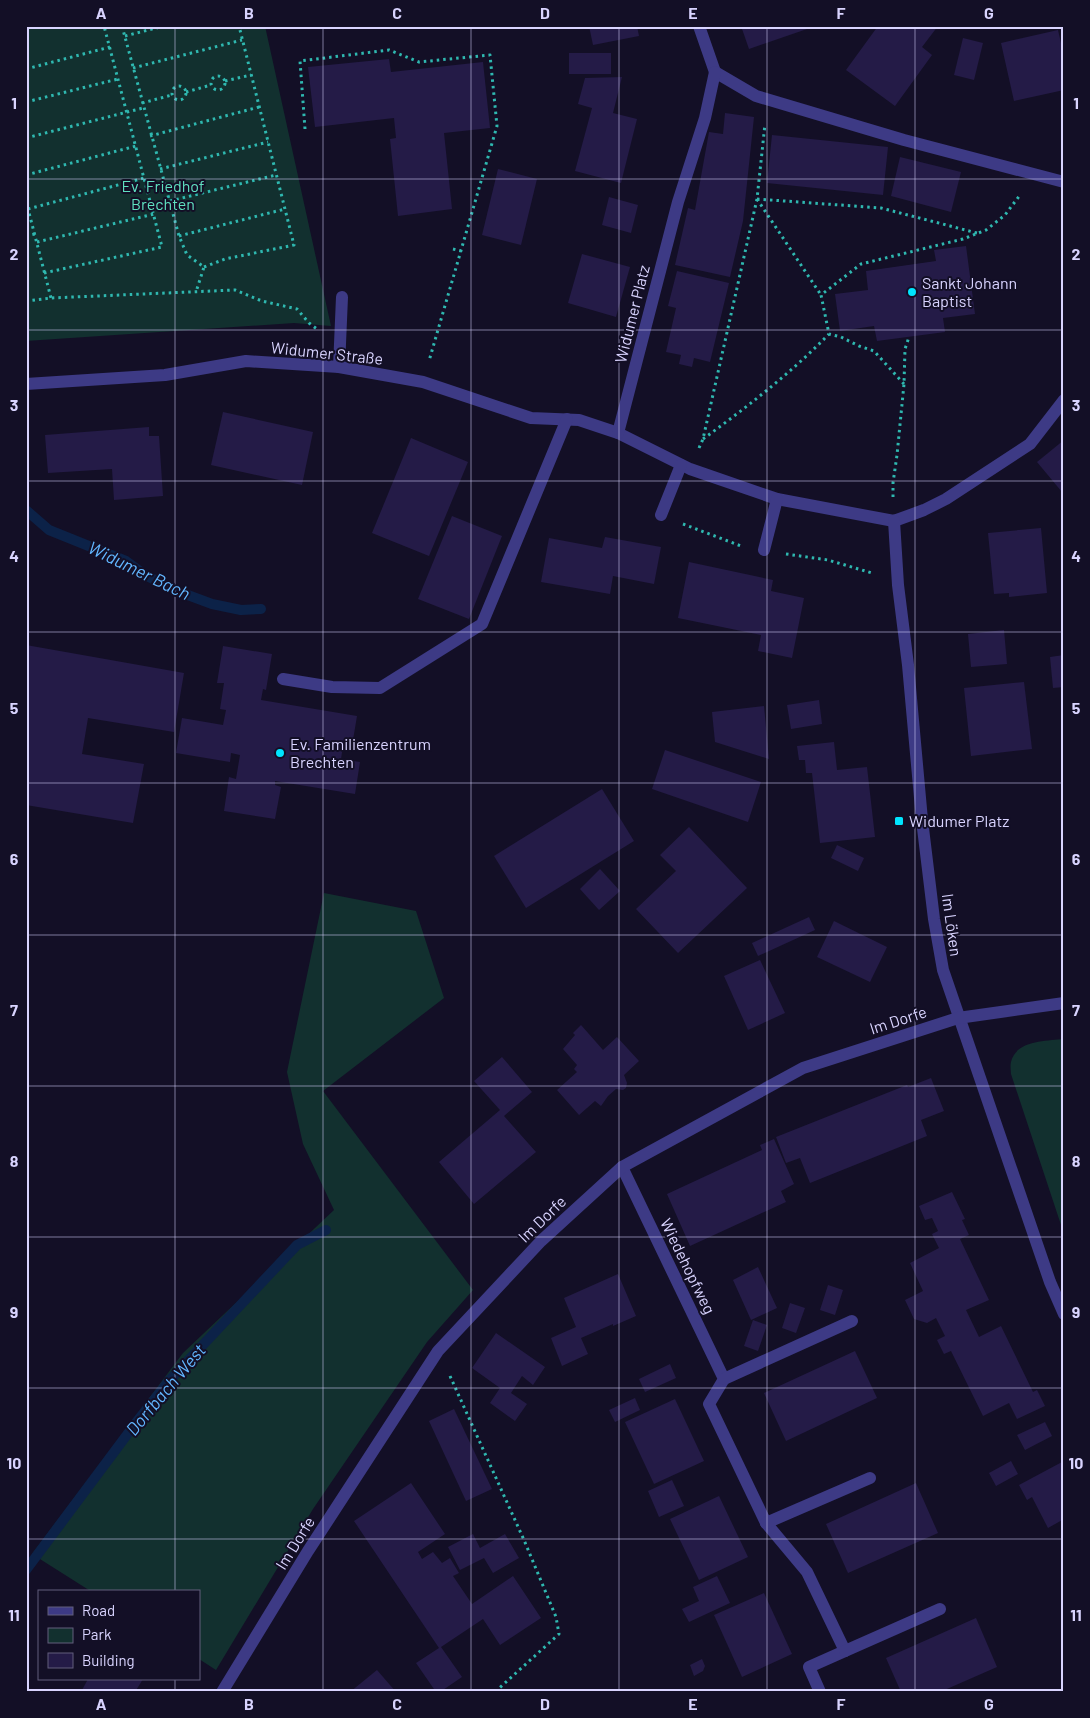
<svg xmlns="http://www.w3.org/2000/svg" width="1090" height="1718" font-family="Barlow,sans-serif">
	<rect width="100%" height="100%" fill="#130f26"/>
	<!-- green -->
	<g fill="#12302f">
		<polygon points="26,26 265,26 331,326 294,323 26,341"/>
		<polygon points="324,893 416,911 444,998 323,1091 473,1290 427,1342 313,1509 216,1670 199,1659 199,1592 92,1592 32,1554 183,1353 334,1210 303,1144 287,1072"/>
		<path d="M 1064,1039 L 1064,1234 L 1011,1074 C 1011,1071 1010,1066 1011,1062 C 1016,1040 1046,1041 1064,1039 Z"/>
	</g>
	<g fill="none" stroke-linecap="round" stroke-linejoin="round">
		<!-- stream -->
		<g stroke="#0c2248" stroke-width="10">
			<polyline points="26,510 49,530 126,561 145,575 177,591 212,604 241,610 261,609"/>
			<polyline points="26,1570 138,1420 168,1382 297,1245 326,1230"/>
		</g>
	</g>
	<!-- building -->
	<g fill="#241b47">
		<polygon points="589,26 637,26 639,36 593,45"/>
		<polygon points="741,26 806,26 807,29 749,49"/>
		<polygon points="878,26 938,26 922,47 932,55 895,106 846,70"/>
		<polygon points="1058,30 1061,43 1064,42 1064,90 1014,101 1001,43"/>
		<polygon points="963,38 983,43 974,80 954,75"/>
		<rect x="569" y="53" width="42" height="21"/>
		<polygon points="389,59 391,72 483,62 490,128 444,133 452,209 398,216 390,139 396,138 394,118 315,127 308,67"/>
		<polygon points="622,77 613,113 637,119 621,183 575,171 592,108 578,104 585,78"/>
		<polygon points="725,113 754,117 743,221 730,277 675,265 688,208 695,210 709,132 723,134"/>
		<polygon points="772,135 888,147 883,195 767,183"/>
		<polygon points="900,157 961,172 951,212 891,196"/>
		<polygon points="498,169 537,179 521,245 482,235"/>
		<polygon points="609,197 638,205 631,233 602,225"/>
		<polygon points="966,246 975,314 943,318 945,332 877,341 874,326 840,331 835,294 868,290 866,271 936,261 934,250"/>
		<polygon points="582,254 630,267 616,317 568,303"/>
		<polygon points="677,271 729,283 710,362 694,358 692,367 679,364 681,355 666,352 676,308 668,306"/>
		<polygon points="223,412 313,432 302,485 211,465"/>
		<polygon points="149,427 149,436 159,436 163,496 114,500 112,469 48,473 45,435"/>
		<polygon points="411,438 468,462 429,556 372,533"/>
		<polygon points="1064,440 1064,490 1062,492 1037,462"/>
		<polygon points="452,516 502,536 469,619 418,599"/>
		<polygon points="1041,528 1047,593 1009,597 1009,593 994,594 988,533"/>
		<polygon points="605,537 661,547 654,584 613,576 610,594 541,582 549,538 602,548"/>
		<polygon points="689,562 773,580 771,591 804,598 792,658 758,651 761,635 678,618"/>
		<polygon points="1004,630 1007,664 971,667 968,634"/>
		<polygon points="26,645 184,673 174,732 88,718 82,754 144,764 133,823 26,805"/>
		<polygon points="223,646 272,654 266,690 263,689 261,700 357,716 353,740 344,739 341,759 360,762 355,794 275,781 275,785 281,787 275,819 224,811 229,777 236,779 240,755 231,753 230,762 176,753 182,718 223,725 226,710 220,709 224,683 217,683"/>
		<polygon points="1064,655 1064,687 1053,688 1050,657"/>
		<polygon points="1024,682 1032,749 971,756 964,688"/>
		<polygon points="819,700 822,724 791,729 787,705"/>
		<polygon points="764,706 769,759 715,742 712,712"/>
		<polygon points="834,742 837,770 867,767 875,837 820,843 812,773 806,773 805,760 799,760 797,746"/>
		<polygon points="665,750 761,782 748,822 652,789"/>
		<polygon points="602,789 634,841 526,908 494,856"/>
		<polygon points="689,827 747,888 678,953 636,909 676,871 660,855"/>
		<polygon points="837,845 864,858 858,871 831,858"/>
		<polygon points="600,869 620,891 599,910 580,889"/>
		<polygon points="809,917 815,930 758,956 752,943"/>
		<polygon points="834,921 887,947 870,982 817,957"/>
		<polygon points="760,960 785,1013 748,1030 724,976"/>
		<polygon points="581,1025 603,1050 617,1037 639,1061 624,1075 627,1083 626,1088 623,1090 616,1089 608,1096 601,1106 595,1101 579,1115 557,1090 577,1072 574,1069 577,1065 563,1049 575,1035 573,1033"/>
		<polygon points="502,1057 532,1092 504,1116 536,1152 474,1204 439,1162 500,1110 474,1081"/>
		<polygon points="931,1078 944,1111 921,1120 927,1136 810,1183 800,1158 786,1163 776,1137 907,1085 908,1087"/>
		<polygon points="774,1139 794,1184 781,1191 786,1202 690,1246 667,1194 762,1150 760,1145"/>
		<polygon points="952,1192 965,1219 962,1220 969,1235 960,1239 989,1300 966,1310 979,1337 1001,1326 1033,1392 1037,1390 1045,1406 1017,1419 1009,1403 983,1416 951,1351 944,1354 937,1340 945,1336 936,1318 927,1323 914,1319 905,1300 923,1291 910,1263 939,1248 932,1234 938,1231 932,1218 925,1220 919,1206"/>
		<polygon points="758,1267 777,1308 751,1320 733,1280"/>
		<polygon points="618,1274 636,1316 613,1326 613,1324 581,1338 588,1354 562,1366 551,1338 576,1327 564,1298"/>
		<polygon points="828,1285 843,1290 835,1315 820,1310"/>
		<polygon points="790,1303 805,1308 796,1333 782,1328"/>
		<polygon points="753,1320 767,1325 758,1351 744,1346"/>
		<polygon points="496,1333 545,1367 533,1385 522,1376 511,1393 527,1404 515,1421 490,1403 500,1388 472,1368"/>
		<polygon points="855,1351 877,1398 786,1441 764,1393"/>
		<polygon points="670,1364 676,1378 645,1392 639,1379"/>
		<polygon points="635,1398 640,1410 615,1422 609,1410"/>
		<polygon points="675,1399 704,1461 654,1484 625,1422"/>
		<polygon points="454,1409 492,1489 466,1501 429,1421"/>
		<polygon points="1045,1422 1052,1436 1025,1450 1017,1435"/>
		<polygon points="1011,1461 1018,1474 996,1486 989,1473"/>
		<polygon points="1062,1462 1064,1465 1064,1519 1048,1528 1032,1497 1027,1500 1019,1485"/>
		<polygon points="672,1480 684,1506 659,1517 648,1491"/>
		<polygon points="411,1483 445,1534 418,1552 422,1559 433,1552 442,1563 450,1558 459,1573 453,1576 472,1604 513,1576 541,1618 500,1645 483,1619 441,1647 462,1677 440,1692 436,1692 416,1663 439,1648 354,1521"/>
		<polygon points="916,1483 938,1533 848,1573 826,1524"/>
		<polygon points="719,1496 748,1557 699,1580 670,1519"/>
		<polygon points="473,1534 480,1548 505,1534 519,1558 493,1573 484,1558 460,1570 448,1547"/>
		<polygon points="717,1576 730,1603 689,1622 682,1609 699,1601 693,1587"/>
		<polygon points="764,1593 792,1654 742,1677 714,1615"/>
		<polygon points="976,1618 997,1667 940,1692 901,1692 886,1658"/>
		<polygon points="702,1659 705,1666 703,1671 694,1676 690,1665"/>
		<polygon points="377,1670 396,1692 350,1692"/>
		<polygon points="88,1679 143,1679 135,1692 81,1692"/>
	</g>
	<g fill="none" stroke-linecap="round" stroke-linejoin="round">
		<!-- path -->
		<g stroke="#2fb8b0" stroke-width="3" stroke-dasharray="2.5 4" stroke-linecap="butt">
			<polyline points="122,26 179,236 187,255 204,267 196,292"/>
			<polyline points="125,36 164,26"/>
			<polyline points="133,68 242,40"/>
			<polyline points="26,69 110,47"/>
			<circle cx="218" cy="83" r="7"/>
			<polyline points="225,81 251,75"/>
			<circle cx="179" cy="93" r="7"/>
			<polyline points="186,92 211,85"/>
			<polyline points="26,102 118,79"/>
			<polyline points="142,103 172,95"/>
			<polyline points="305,129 300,61 389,50 419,62 490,55 497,126 429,361"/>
			<polyline points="150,136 259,107"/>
			<polyline points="26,138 143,108"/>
			<polyline points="160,169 268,142"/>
			<polyline points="26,175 136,146"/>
			<polyline points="757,199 881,208 977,233"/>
			<polyline points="757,199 821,295"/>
			<polyline points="26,201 51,298"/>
			<polyline points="170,201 276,175"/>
			<polyline points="28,209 144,178"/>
			<polyline points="26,236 35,234"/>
			<polyline points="179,236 285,209"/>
			<polyline points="37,242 154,214"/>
			<polyline points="453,249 461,251"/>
			<polyline points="204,267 225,259 294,245 239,26"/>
			<polyline points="44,273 162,247 104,26"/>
			<polyline points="26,301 51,298 235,290 262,301 297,309 309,323 317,329"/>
			<polyline points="904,384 874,351 859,346 841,337 829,334 821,295 861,264 963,239 986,230 1005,215 1020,195"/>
			<path d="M 703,439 C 747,407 791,373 829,334"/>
			<polyline points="699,448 703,439 757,199 765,124"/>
			<polyline points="893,497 893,483 897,455 904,384 905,349 909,337"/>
			<polyline points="683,524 741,546"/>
			<polyline points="786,554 828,560 872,573"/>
			<polyline points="450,1376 524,1540 556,1617 559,1634 495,1692"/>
			<polyline points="309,1692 309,1691"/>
		</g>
		<!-- minor -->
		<g stroke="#3d3a85" stroke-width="12">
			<polyline points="699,26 715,72"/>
			<polyline points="715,72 756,96 904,140 1064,182"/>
			<polyline points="339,367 342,297"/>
			<polyline points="26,384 165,375 246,361 339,367 423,382 531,418 579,420 618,433 690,469 777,499 894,521 924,510 946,499 1030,444 1064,400"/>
			<polyline points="618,433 678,202 705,118 715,72"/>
			<polyline points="661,515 681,465"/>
			<polyline points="894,521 898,585 908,665 922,820 934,919 943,970 1050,1282 1064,1314"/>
			<polyline points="764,550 777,499"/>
			<polyline points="283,679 332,687 380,688 482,624 567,419"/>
			<polyline points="622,1167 724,1379 709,1404 766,1523 807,1572 845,1651 809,1667 820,1692"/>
			<polyline points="724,1379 852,1321"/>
			<polyline points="766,1523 870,1478"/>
			<polyline points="845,1651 940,1609"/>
			<polyline points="222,1692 308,1551 438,1351 541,1241 622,1167 803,1068 958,1018 1064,1003"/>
		</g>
	</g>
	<!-- grid -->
	<path fill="none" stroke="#d9d4ff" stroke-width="1" stroke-opacity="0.55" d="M 175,26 L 175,1592M 323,26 L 323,1692M 471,26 L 471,1692M 619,26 L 619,1692M 767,26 L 767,1692M 915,26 L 915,1692M 26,179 L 1064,179M 26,330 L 1064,330M 26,481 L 1064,481M 26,632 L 1064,632M 26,783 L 1064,783M 26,935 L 1064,935M 26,1086 L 1064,1086M 26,1237 L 1064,1237M 26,1388 L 1064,1388M 26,1539 L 1064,1539M 175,1679 L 175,1692"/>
	<!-- markers -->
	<g fill="#00e5ff" stroke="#130f26" stroke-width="2">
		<circle cx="912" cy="292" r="5"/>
		<circle cx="280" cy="753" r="5"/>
		<rect x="894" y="816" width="10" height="10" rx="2.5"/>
	</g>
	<g text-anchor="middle" stroke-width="4" stroke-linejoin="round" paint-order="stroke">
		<!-- park labels -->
		<g font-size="16" fill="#5fe0c0" stroke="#130f26">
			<text x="163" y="192">Ev. Friedhof<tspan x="163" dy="18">Brechten</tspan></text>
		</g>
		<!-- poi labels -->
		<g font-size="16" fill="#d9d4ff" stroke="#130f26" text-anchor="start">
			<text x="922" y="289">Sankt Johann<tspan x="922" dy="18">Baptist</tspan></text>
			<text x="290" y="750">Ev. Familienzentrum<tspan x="290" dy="18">Brechten</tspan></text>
			<text x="909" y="827">Widumer Platz</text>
		</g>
		<!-- street labels -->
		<g font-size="16" fill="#d9d4ff" stroke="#130f26">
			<text transform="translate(632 314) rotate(-76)" y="6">Widumer Platz</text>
			<text transform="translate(327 353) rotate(6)" y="6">Widumer Straße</text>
			<text transform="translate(952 925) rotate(82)" y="6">Im Löken</text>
			<text transform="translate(898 1020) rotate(-18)" y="6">Im Dorfe</text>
			<text transform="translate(542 1219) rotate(-44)" y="6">Im Dorfe</text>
			<text transform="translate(688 1266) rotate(64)" y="6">Wiedehopfweg</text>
			<text transform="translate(295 1543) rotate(-58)" y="6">Im Dorfe</text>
		</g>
		<!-- water labels -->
		<g font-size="18" font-style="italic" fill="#62b6ff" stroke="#130f26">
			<text transform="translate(139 571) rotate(26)" y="6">Widumer Bach</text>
			<text transform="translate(166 1390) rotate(-50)" y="6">Dorfbach West</text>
		</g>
	</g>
	<!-- border -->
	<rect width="1090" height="1718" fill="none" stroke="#130f26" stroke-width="55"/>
	<!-- legend -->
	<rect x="38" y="1590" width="162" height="90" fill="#130f26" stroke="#625e7d"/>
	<rect x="48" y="1607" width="25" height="8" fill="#3d3a85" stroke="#625e7d"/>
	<text x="82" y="1616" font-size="15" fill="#d9d4ff">Road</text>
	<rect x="48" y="1628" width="25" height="15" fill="#12302f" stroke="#625e7d"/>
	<text x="82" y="1640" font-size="15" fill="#d9d4ff">Park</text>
	<rect x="48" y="1653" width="25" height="15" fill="#241b47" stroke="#625e7d"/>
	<text x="82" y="1666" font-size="15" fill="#d9d4ff">Building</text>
	<rect x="28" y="28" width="1034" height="1662" fill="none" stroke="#d9d4ff" stroke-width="2"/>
	<g font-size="16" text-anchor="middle" font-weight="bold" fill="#d9d4ff">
		<text x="101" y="19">A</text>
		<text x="249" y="19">B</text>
		<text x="397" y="19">C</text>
		<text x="545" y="19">D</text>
		<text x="693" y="19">E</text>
		<text x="841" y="19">F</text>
		<text x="989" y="19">G</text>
		<text x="14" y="109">1</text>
		<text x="1076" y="109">1</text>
		<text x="14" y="260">2</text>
		<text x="1076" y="260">2</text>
		<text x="14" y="411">3</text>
		<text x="1076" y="411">3</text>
		<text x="14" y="562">4</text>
		<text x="1076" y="562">4</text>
		<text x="14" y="714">5</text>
		<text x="1076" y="714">5</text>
		<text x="14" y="865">6</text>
		<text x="1076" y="865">6</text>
		<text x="14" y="1016">7</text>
		<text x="1076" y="1016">7</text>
		<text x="14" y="1167">8</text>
		<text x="1076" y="1167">8</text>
		<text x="14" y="1318">9</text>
		<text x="1076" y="1318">9</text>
		<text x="14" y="1469">10</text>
		<text x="1076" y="1469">10</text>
		<text x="14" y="1621">11</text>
		<text x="1076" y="1621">11</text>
		<text x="101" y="1710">A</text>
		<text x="249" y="1710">B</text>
		<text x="397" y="1710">C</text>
		<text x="545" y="1710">D</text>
		<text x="693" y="1710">E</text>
		<text x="841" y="1710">F</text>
		<text x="989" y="1710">G</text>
	</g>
</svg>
